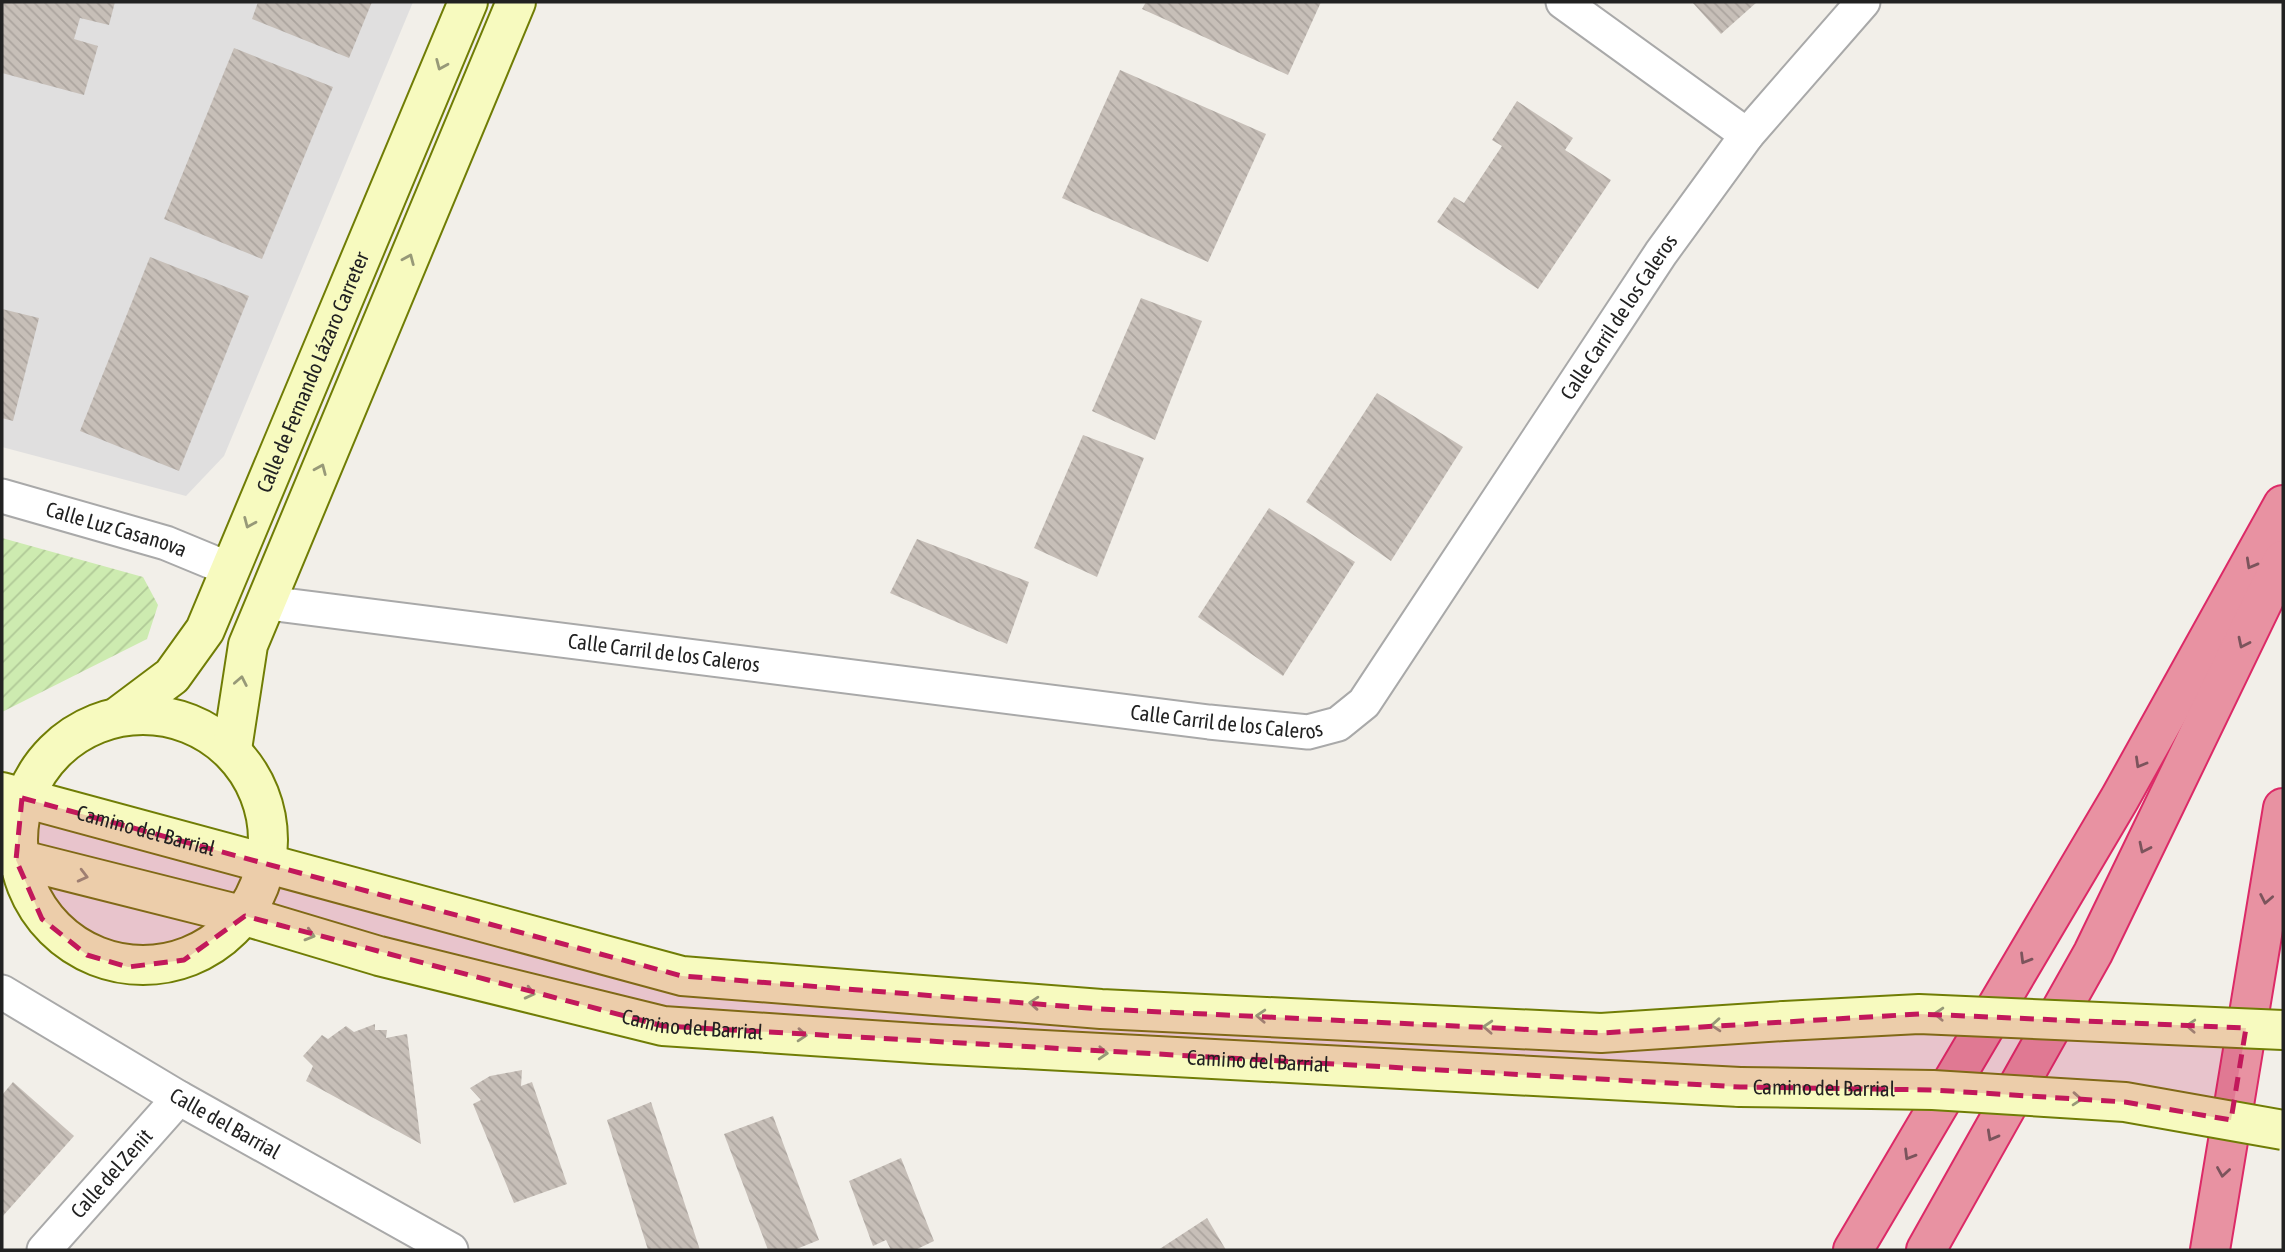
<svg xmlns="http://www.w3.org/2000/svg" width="2285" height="1252" font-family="'Asap Condensed',sans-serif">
	<defs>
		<pattern id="garden-furrows" width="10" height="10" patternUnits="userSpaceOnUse" patternTransform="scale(1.75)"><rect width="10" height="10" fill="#cdebb0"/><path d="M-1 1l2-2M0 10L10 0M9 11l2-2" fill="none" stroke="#b0c997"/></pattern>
		<pattern id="building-back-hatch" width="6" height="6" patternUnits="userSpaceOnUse" patternTransform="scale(1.75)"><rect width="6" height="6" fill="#c7bfb8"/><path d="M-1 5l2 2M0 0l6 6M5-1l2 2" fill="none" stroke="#aba49e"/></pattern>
	</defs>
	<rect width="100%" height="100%" fill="#f2efe9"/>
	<!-- residential -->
	<polygon fill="#e0dfdf" points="2,2 413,2 224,456 186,496 2,447"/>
	<!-- garden -->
	<polygon fill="url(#garden-furrows)" points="2,538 143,577 158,605 147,639 2,712"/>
	<!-- building -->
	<g fill="url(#building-back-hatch)">
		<polygon points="2,2 115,2 109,25 80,18 74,39 98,46 84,95 2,73"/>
		<polygon points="258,2 372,2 349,58 252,19"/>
		<polygon points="1146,2 1321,2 1288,75 1142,9"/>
		<polygon points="1692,2 1757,2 1721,34"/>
		<polygon points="234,48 333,87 262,259 164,219"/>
		<polygon points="1120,70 1266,134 1208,262 1062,198"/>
		<polygon points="1517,101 1573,138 1565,150 1611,180 1538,289 1437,222 1454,197 1464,203 1502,146 1492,140"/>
		<polygon points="150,257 249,296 179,471 80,431"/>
		<polygon points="1141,298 1202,321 1155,440 1092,411"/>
		<polygon points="2,309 39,318 13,421 2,418"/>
		<polygon points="1377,393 1463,447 1391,561 1306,502"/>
		<polygon points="1083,435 1144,458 1097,577 1034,548"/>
		<polygon points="1269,508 1355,562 1283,676 1198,617"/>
		<polygon points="917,539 1029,582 1007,644 890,593"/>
		<polygon points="375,1024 375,1030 387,1030 386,1038 407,1034 421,1144 306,1081 313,1066 303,1056 322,1035 328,1039 346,1026 354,1032"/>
		<polygon points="522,1070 521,1086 532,1082 567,1184 514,1203 473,1104 481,1100 470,1088 490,1076"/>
		<polygon points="13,1082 74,1136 2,1217 2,1095"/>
		<polygon points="651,1102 700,1250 648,1250 607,1120"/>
		<polygon points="773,1116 819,1240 794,1250 768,1250 724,1134"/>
		<polygon points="901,1158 934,1241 915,1250 891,1250 886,1240 873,1246 849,1181"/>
		<polygon points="1207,1218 1226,1250 1158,1250"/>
	</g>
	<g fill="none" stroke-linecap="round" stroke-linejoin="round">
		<!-- street casing -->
		<g stroke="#a9a9a9" stroke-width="37">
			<g id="street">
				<polyline points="1563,2 1747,135"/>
				<path id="s1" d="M 2,496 L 166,543 L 229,569"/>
				<path id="s2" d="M 268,603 L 1209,722 L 1308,732 L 1338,724 L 1364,703 L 1661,253 L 1747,135 L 1863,2"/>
				<path id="s3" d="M 2,992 L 179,1098 L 451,1250"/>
				<path id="s4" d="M 44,1250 L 179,1098"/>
			</g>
		</g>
		<!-- secondary casing -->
		<g stroke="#707d05" stroke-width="42">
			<g id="secondary">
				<circle cx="143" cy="840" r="125"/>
				<path id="s5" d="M 120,715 L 172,676 L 205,630 L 468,2"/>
				<polyline points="232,749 248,645 516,2"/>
				<path id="s6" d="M 2,792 L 682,976 L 1101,1009 L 1601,1033 L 1784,1021"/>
				<path id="s7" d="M 2,855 L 245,916 L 379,956 L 663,1026 L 931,1044 L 1740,1087"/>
			</g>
		</g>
		<!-- highway casing -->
		<g stroke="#dc2a67" stroke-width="42">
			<g id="highway">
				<polyline points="1853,1250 2120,798 2283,505"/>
				<polyline points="1926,1250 2093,953 2283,560"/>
				<polyline points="2210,1250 2283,808"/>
			</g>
		</g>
		<!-- street -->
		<use href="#street" stroke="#fff" stroke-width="33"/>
		<!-- secondary -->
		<use href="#secondary" stroke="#f7fabf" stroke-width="38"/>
		<!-- highway -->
		<use href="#highway" stroke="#e892a2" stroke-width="38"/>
		<!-- secondary-bridge casing -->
		<g stroke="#707d05" stroke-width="42" stroke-linecap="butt">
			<g id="secondary-bridge">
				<polyline points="1784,1021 1919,1014 2283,1030"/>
				<path id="s8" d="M 1740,1087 L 1933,1090 L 2125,1102 L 2283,1130"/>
			</g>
		</g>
		<!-- secondary-bridge -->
		<use href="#secondary-bridge" stroke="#f7fabf" stroke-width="38"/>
	</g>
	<!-- one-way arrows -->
	<defs><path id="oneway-chevron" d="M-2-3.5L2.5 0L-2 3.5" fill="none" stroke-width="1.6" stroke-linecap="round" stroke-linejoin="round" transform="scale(1.75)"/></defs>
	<g stroke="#979978">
		<use href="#oneway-chevron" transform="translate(441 65) rotate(113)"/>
		<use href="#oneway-chevron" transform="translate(409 259) rotate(-67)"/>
		<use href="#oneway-chevron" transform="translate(321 469) rotate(-67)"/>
		<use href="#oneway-chevron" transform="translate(249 523) rotate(113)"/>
		<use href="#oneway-chevron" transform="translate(241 681) rotate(-79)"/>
		<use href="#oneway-chevron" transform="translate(83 876) rotate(14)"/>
		<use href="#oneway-chevron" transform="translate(310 935) rotate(16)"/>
		<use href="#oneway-chevron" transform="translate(530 993) rotate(14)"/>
		<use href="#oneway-chevron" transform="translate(1034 1003) rotate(-176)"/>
		<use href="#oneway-chevron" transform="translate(1939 1014) rotate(-177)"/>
		<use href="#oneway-chevron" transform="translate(1261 1016) rotate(-177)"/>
		<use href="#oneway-chevron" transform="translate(1716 1025) rotate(176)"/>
		<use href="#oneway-chevron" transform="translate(2191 1026) rotate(-177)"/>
		<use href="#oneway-chevron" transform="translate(1488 1027) rotate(-177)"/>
		<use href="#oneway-chevron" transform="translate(802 1035) rotate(4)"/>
		<use href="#oneway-chevron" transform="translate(1103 1053) rotate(3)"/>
		<use href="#oneway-chevron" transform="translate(2077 1099) rotate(4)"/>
	</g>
	<g stroke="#7b545c">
		<use href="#oneway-chevron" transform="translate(2251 564) rotate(119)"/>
		<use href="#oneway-chevron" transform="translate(2243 643) rotate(116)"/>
		<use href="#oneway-chevron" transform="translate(2140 763) rotate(120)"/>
		<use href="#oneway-chevron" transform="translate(2144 848) rotate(116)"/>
		<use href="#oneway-chevron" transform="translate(2266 899) rotate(101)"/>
		<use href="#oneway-chevron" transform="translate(2025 959) rotate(121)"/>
		<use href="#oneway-chevron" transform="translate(1992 1136) rotate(119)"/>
		<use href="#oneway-chevron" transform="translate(1909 1155) rotate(121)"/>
		<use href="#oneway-chevron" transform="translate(2223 1172) rotate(99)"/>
	</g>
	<!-- marked area -->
	<path fill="#c2185b" fill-opacity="0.2" stroke="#c2185b" stroke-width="5" stroke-dasharray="14 9" stroke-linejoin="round" d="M 22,798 L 682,976 L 1101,1009 L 1601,1033 L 1919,1014 L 2246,1028 L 2231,1120 L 2125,1102 L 1933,1090 L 1740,1087 L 663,1026 L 245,916 L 184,960 L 128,967 L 87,955 L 42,919 L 16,860 Z"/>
	<g text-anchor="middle" stroke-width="5" stroke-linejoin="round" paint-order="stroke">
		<!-- street labels -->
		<g font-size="21" fill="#222" stroke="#fff">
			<text dy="7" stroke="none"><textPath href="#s2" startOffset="1575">Calle Carril de los Caleros</textPath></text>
			<text dy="7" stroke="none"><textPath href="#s5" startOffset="401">Calle de Fernando Lázaro Carreter</textPath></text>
			<text dy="7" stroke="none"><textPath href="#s1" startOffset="119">Calle Luz Casanova</textPath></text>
			<text dy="7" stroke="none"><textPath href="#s2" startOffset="399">Calle Carril de los Caleros</textPath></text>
			<text dy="7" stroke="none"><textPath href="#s2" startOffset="966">Calle Carril de los Caleros</textPath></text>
			<text dy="7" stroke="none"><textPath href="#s6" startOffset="149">Camino del Barrial</textPath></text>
			<text dy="7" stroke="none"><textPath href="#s7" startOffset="712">Camino del Barrial</textPath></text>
			<text dy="7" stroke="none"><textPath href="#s7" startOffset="1279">Camino del Barrial</textPath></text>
			<text dy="7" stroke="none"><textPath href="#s8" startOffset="84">Camino del Barrial</textPath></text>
			<text dy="7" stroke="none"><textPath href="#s3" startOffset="259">Calle del Barrial</textPath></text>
			<text dy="7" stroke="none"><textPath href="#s4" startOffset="102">Calle del Zenit</textPath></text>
		</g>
	</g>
	<!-- border -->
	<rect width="2285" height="1252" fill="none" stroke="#222222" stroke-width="7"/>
</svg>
